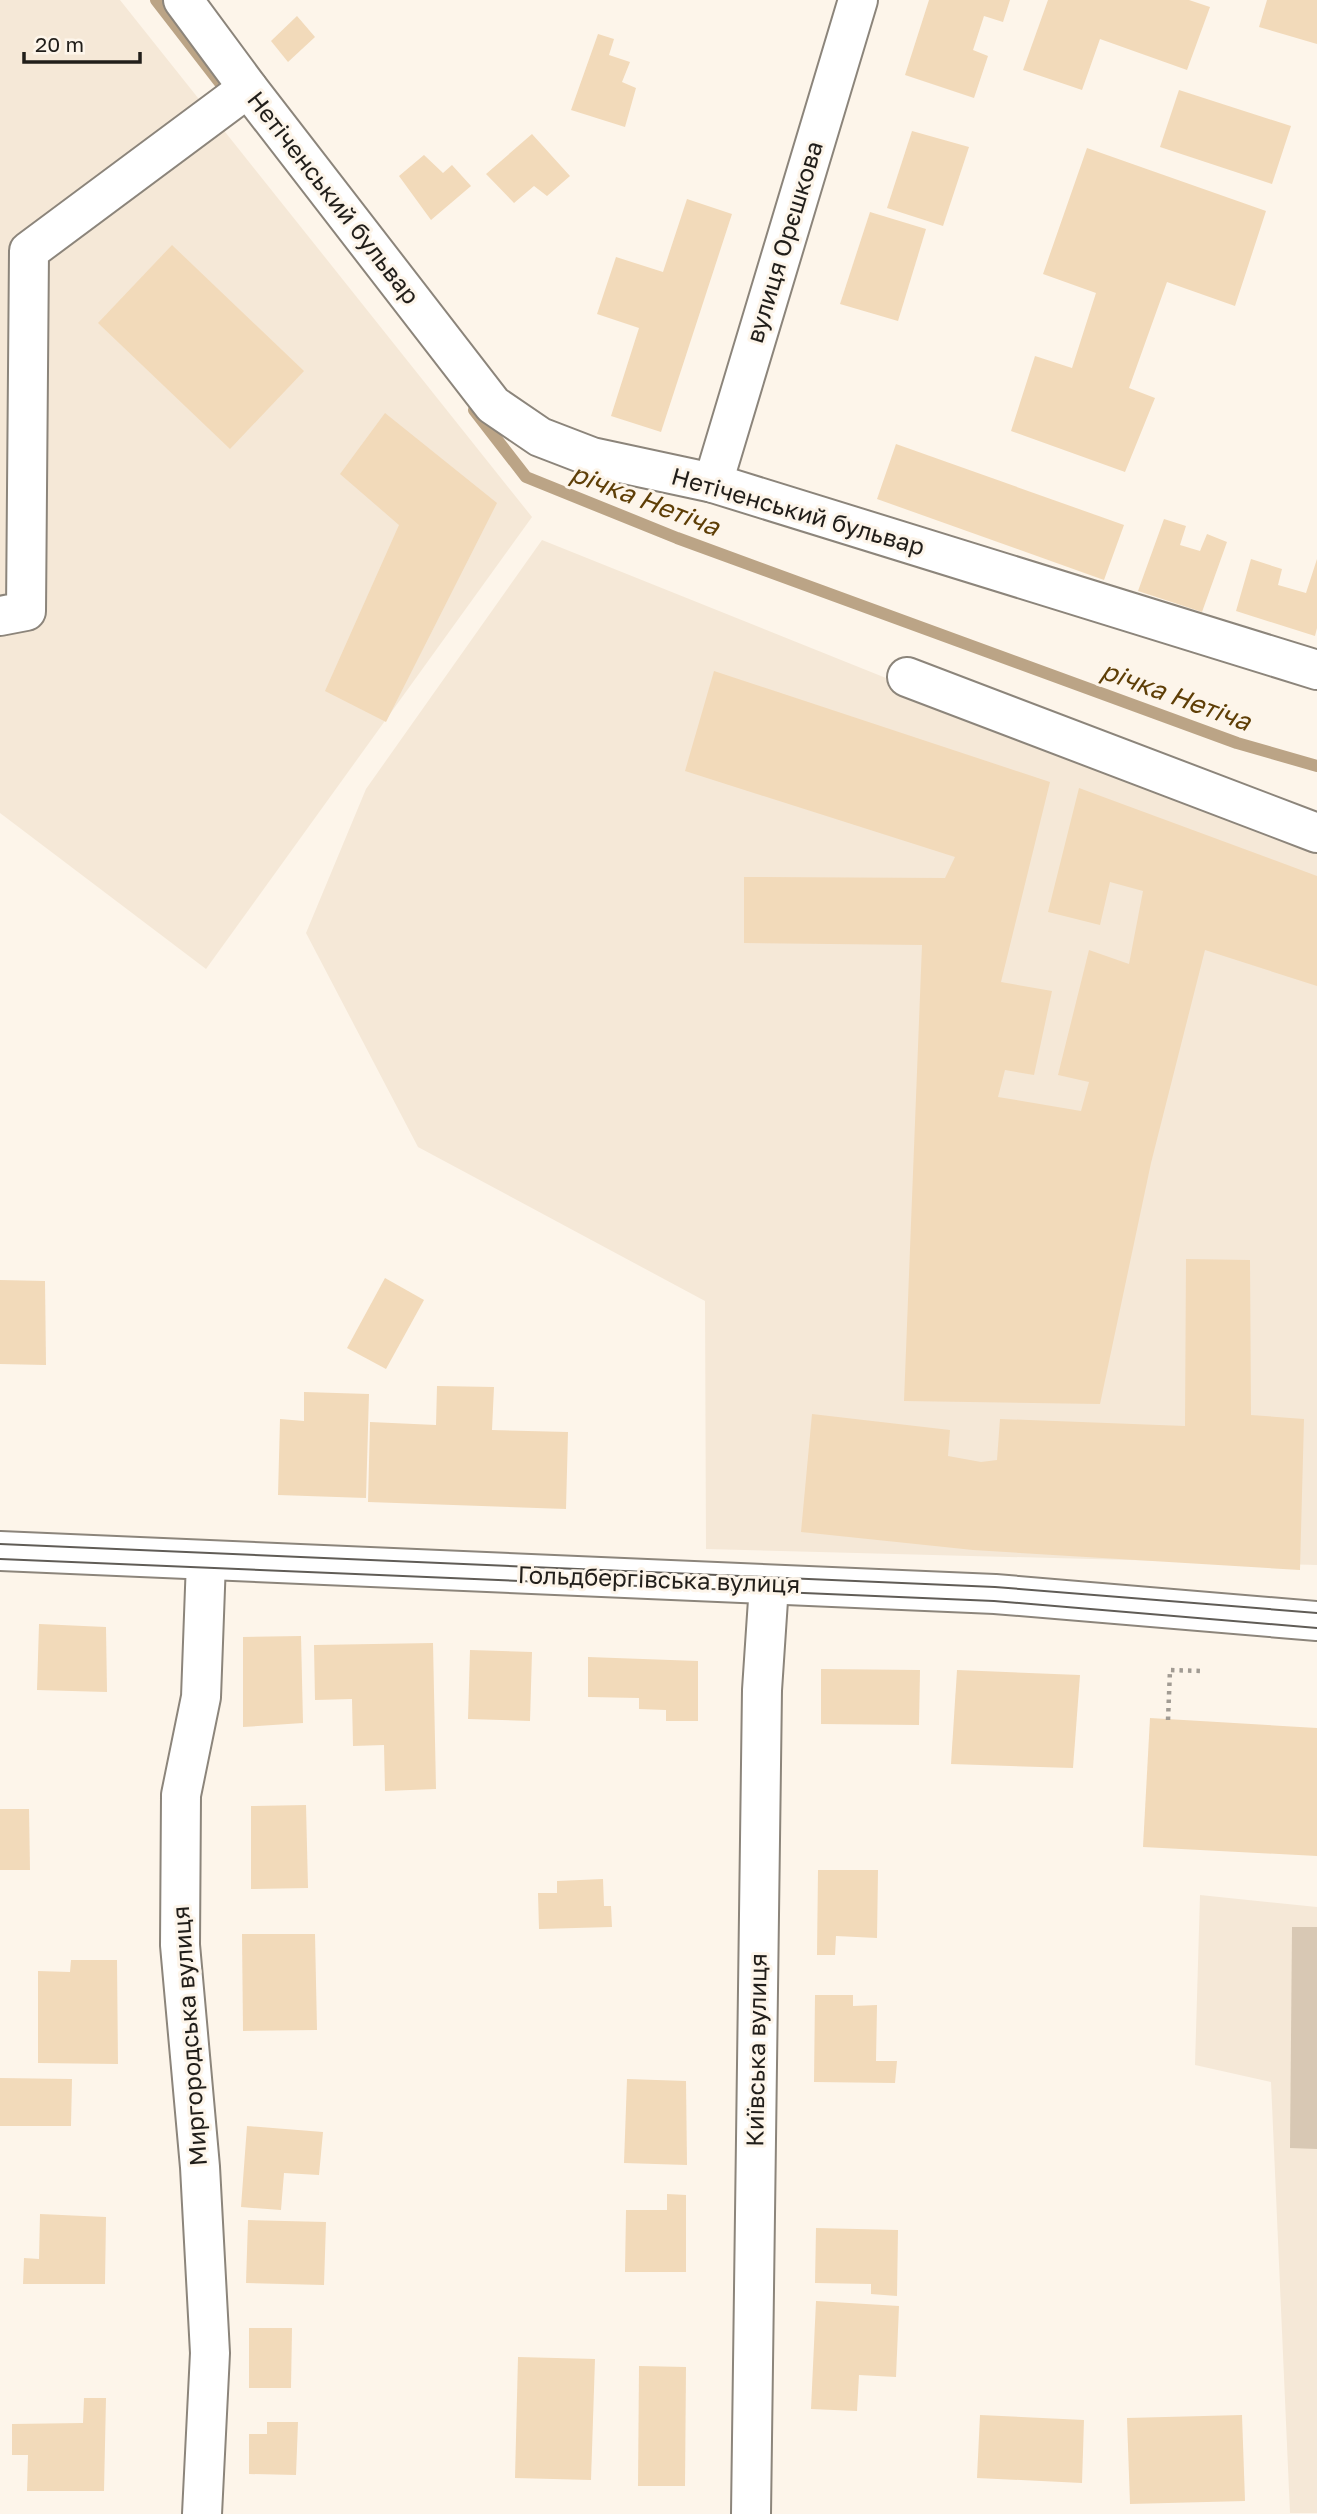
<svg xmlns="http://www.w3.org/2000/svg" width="1317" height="2514" font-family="'Golos Text',sans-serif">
	<rect width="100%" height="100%" fill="#fdf5ea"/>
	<!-- built -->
	<g fill="#f5e8d7">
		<polygon points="0,0 120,0 532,517 206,969 0,813"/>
		<polygon points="542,540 1317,851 1317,1565 706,1549 705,1301 418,1147 306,933 366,789"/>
		<polygon points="1200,1895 1317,1907 1317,2513 1290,2513 1271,2082 1195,2065"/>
	</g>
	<!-- green -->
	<polygon fill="#d8c8b4" points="1292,1927 1317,1927 1317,2149 1290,2148"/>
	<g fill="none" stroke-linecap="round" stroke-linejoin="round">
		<!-- stream -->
		<g stroke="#bba486" stroke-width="12">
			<polyline points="156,0 231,97"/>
			<polyline points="474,410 526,477 677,538 1237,743 1317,766"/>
		</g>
	</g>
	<!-- building -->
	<g fill="#f2daba">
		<polygon points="929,0 1010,0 1003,22 984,16 973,50 988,56 974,98 905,75"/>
		<polygon points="1048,0 1189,0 1210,7 1187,70 1100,39 1082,90 1023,70"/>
		<polygon points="1267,0 1317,0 1317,44 1259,27"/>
		<polygon points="297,16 315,37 288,62 271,41"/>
		<polygon points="598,34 614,39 609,55 630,62 622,82 636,88 625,127 571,110"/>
		<polygon points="1179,90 1291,126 1272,184 1160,147"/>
		<polygon points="912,131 969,147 943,226 887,208"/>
		<polygon points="532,134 570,176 547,196 534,186 514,203 486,174"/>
		<polygon points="1087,148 1266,211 1235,306 1167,282 1129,388 1155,398 1125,472 1011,431 1035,356 1072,368 1096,293 1043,274"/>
		<polygon points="424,155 443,173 452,165 471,186 431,220 399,176"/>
		<polygon points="687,199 732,214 661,432 611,416 639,328 597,314 616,257 663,272"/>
		<polygon points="870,212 926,229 898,321 840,304"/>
		<polygon points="172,245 304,371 230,449 98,323"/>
		<polygon points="385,413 497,503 386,722 325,691 399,525 340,474"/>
		<polygon points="896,444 1124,525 1104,580 877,499"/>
		<polygon points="1164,519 1186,526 1180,545 1200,551 1207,534 1227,542 1202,612 1138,591"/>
		<polygon points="1251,559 1282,569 1278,585 1306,593 1317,559 1317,628 1315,636 1236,611"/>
		<polygon points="714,671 1050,782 1001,982 1052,991 1034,1075 1005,1070 998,1097 1081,1111 1089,1082 1058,1075 1089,950 1129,964 1143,891 1110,882 1100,925 1048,912 1079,788 1317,876 1317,986 1205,950 1151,1163 1100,1404 904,1401 922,945 744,943 744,877 945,878 955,857 685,771"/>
		<polygon points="1186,1259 1250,1260 1251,1415 1304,1419 1300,1570 973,1550 801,1532 812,1414 950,1430 948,1456 981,1462 997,1460 1000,1419 1185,1426"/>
		<polygon points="385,1278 424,1300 386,1369 347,1348"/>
		<polygon points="0,1280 45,1281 46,1365 0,1364"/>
		<polygon points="437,1386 494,1387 492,1430 568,1432 566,1509 368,1502 370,1422 436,1425"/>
		<polygon points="304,1392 369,1394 366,1498 278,1495 280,1419 304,1421"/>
		<polygon points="39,1624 106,1627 107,1692 37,1690"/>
		<polygon points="301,1636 303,1723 243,1727 243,1637"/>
		<polygon points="433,1643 436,1789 385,1791 384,1745 353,1746 352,1699 315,1700 314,1645"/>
		<polygon points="470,1650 532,1652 530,1721 468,1719"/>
		<polygon points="588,1657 698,1661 698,1721 666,1721 666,1710 639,1709 639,1698 588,1697"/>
		<polygon points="821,1669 920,1670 919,1725 821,1724"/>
		<polygon points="957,1670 1080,1675 1073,1768 951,1764"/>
		<polygon points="1150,1718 1317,1728 1317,1856 1143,1847"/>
		<polygon points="306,1805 308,1888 251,1889 251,1806"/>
		<polygon points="0,1809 29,1809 30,1870 0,1870"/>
		<polygon points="818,1870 878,1870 877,1938 836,1936 835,1955 817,1955"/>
		<polygon points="603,1879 604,1906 611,1906 612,1927 539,1929 538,1893 557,1893 557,1881"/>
		<polygon points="242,1934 315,1934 317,2030 243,2031"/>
		<polygon points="71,1960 117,1960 118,2064 38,2063 38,1971 70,1972"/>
		<polygon points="815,1995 853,1995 853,2006 877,2005 876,2061 897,2061 895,2083 814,2082"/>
		<polygon points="0,2078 72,2079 71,2126 0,2126"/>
		<polygon points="627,2079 686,2081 687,2165 624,2163"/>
		<polygon points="247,2126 323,2132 319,2175 284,2173 281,2210 241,2207"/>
		<polygon points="667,2194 686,2195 686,2272 625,2272 626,2210 667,2210"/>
		<polygon points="40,2214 106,2217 105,2284 23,2284 24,2258 39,2259"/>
		<polygon points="248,2220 326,2222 324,2285 246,2283"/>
		<polygon points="816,2228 898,2230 897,2296 871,2294 871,2284 815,2283"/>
		<polygon points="816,2301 899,2306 896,2377 859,2375 857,2411 811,2409"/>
		<polygon points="249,2328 292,2328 291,2388 249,2388"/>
		<polygon points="518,2357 595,2359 591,2480 515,2478"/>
		<polygon points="639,2366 686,2367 685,2486 638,2486"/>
		<polygon points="84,2398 106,2398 104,2491 27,2491 28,2455 12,2455 12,2424 83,2423"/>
		<polygon points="980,2415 1084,2420 1082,2483 977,2478"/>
		<polygon points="1242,2415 1245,2501 1130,2504 1127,2418"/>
		<polygon points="267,2422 298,2422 296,2475 249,2474 249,2434 267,2434"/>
	</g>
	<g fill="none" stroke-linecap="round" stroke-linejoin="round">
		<!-- minor casing -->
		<g stroke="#8c857b" stroke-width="42">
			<g id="minor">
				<polyline points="183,0 248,88 493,405 540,437 592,457 713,483 1317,670"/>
				<polyline points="713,483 858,0"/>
				<polyline points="0,616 26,611 29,251 248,88"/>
				<polyline points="907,677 1317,833"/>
				<polyline points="202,2514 210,2353 200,2167 180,1945 181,1795 201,1697 206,1561"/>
				<polyline points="751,2514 762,1690 769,1585"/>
			</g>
		</g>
		<!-- major casing -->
		<g stroke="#8c857b" stroke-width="42">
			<polyline id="major" points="0,1551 995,1594 1317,1621"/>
		</g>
		<!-- path -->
		<polyline stroke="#a19b93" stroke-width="4.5" stroke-dasharray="3.5 5" stroke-linecap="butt" points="1168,1720 1170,1670 1203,1671"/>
		<!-- minor -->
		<use href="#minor" stroke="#fff" stroke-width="38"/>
		<!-- major -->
		<use href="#major" stroke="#fff" stroke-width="38"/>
		<!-- tram -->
		<g stroke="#605c56" stroke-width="2">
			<polyline points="0,1544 995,1587 1317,1613"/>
			<polyline points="0,1559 994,1601 1317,1628"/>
		</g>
	</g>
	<g text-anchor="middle" stroke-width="6" stroke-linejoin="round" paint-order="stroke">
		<!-- street labels -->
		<g font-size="24" fill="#211e1a" stroke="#fdf5ea">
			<text transform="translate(333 198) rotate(52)" y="8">Нетіченський бульвар</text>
			<text transform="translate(785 242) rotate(-73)" y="8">вулиця Орєшкова</text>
			<text transform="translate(798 512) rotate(16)" y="8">Нетіченський бульвар</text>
			<text transform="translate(659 1580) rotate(2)" y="8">Гольдбергівська вулиця</text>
			<text transform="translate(190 2036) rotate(-94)" y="8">Миргородська вулиця</text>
			<text transform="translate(757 2050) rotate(-89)" y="8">Київська вулиця</text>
		</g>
		<!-- water labels -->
		<g font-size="26" font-style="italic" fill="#5e3e06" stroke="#fdf5ea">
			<text transform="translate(645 500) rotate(21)" y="9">річка Нетіча</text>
			<text transform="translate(1176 696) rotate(20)" y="9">річка Нетіча</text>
		</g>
	</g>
	<!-- scale -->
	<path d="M24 52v10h116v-10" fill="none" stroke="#211e1a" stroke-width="3.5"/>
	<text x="35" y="52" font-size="21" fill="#211e1a" stroke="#fdf5ea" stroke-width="5" paint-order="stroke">20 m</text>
</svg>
